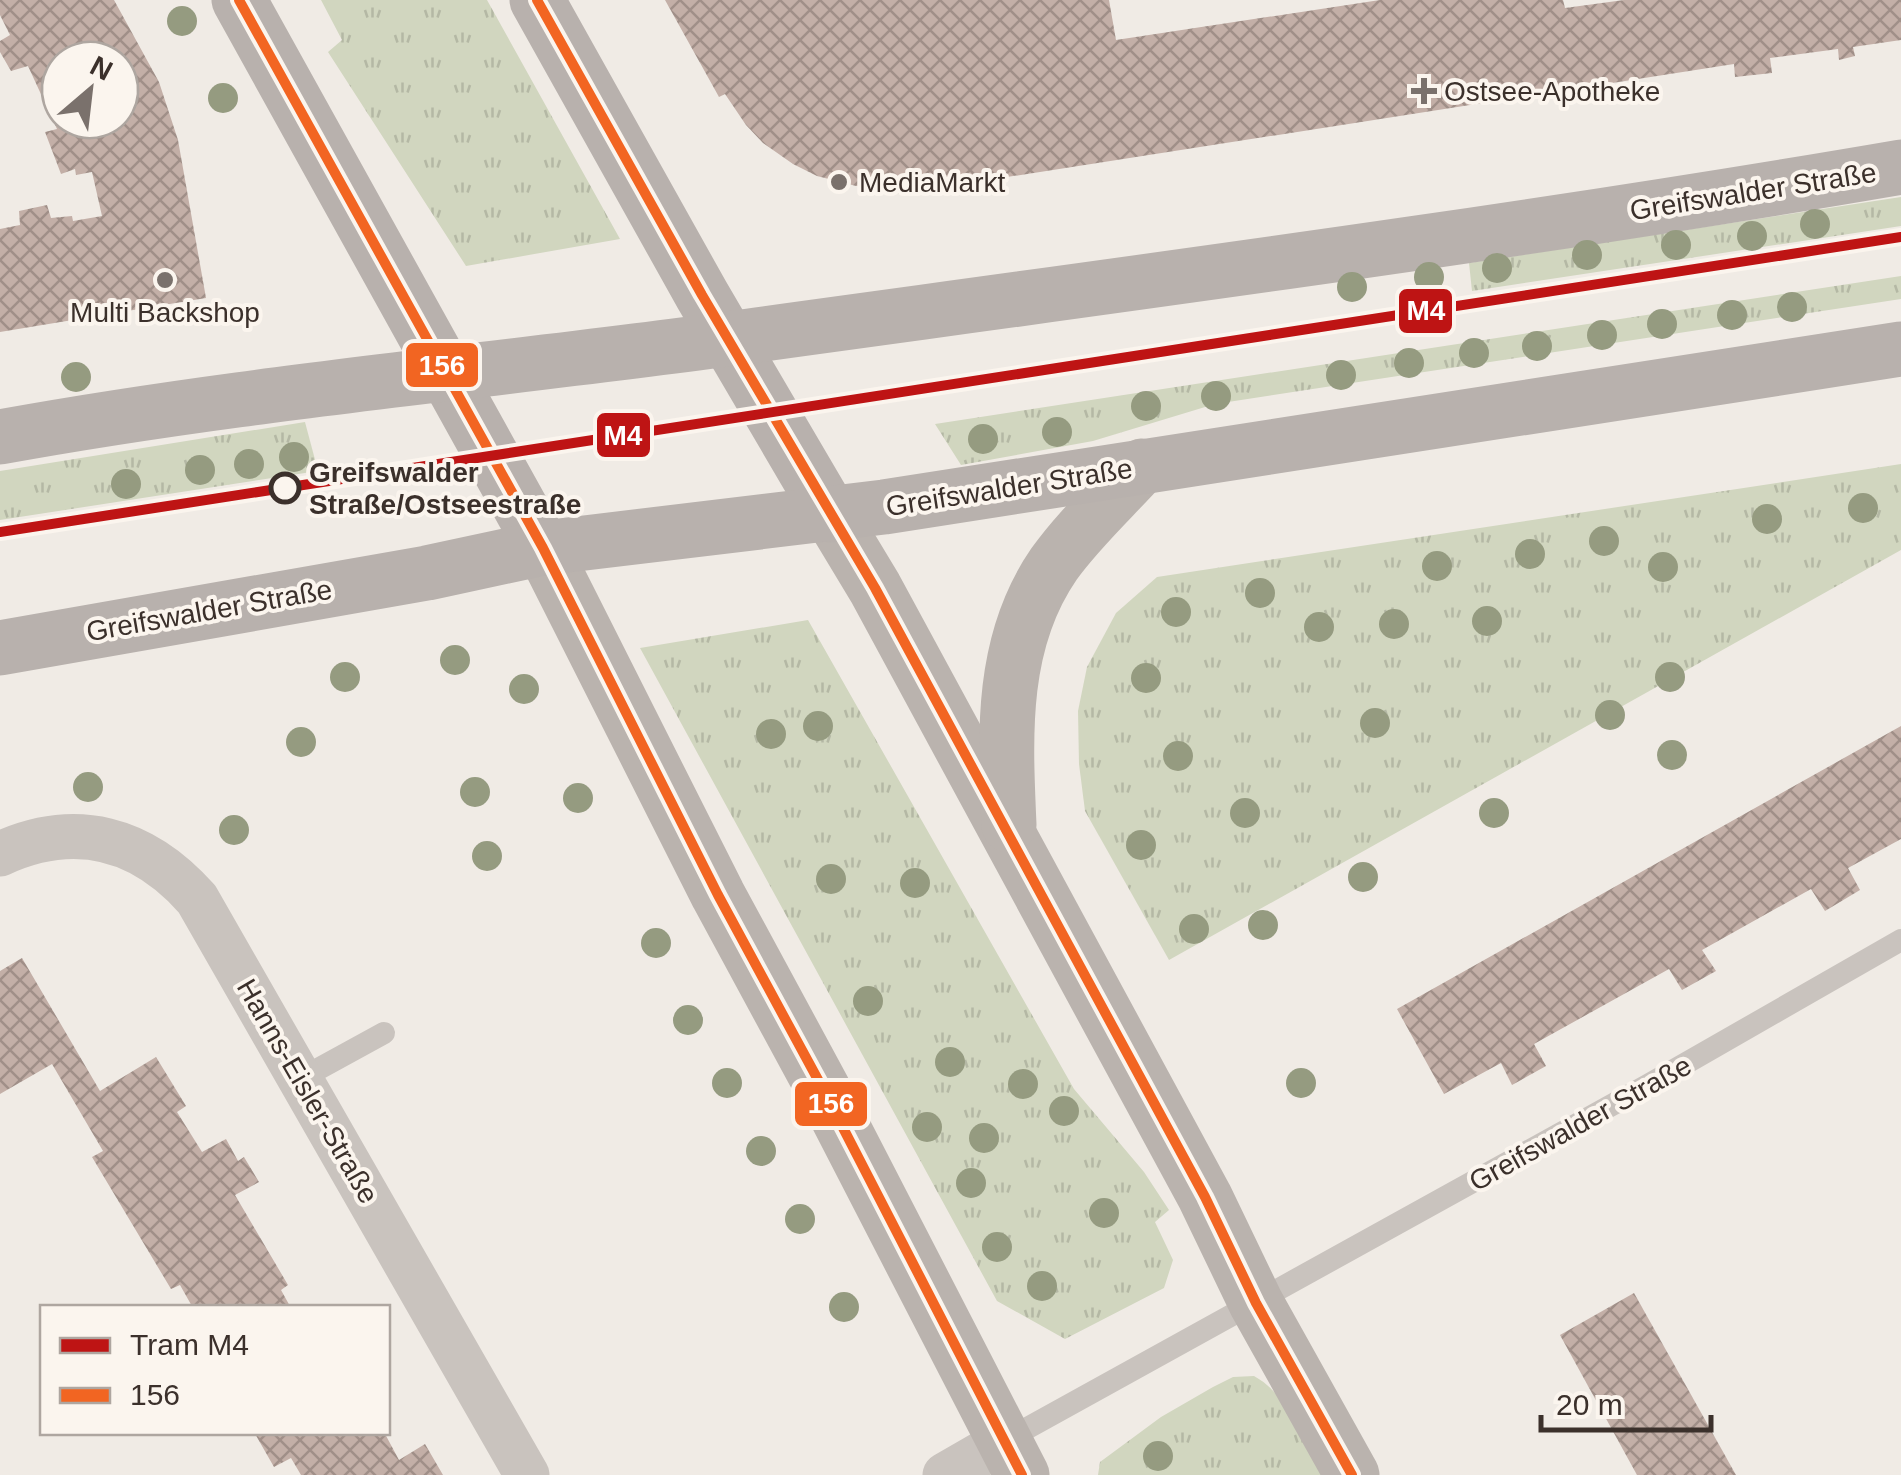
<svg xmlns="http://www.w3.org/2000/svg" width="1901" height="1475" font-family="Helvetica,sans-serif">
	<defs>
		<pattern id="grass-tufts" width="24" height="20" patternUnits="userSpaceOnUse" patternTransform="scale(2.5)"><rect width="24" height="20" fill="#d1d6bf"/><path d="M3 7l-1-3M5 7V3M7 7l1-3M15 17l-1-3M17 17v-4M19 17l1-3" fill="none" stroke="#b4b8a4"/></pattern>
		<pattern id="building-cross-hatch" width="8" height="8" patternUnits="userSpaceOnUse" patternTransform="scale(2.5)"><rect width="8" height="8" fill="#c3afa7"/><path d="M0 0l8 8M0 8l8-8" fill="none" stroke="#a08f88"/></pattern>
	</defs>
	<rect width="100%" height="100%" fill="#f0ebe5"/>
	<!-- grass -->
	<g fill="url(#grass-tufts)">
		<polygon points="321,0 487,0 620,239 466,266 328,52 342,40"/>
		<polygon points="1901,197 1901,226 1472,291 1469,263"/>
		<polygon points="1901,276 1901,299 1215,404 1093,441 961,465 935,424"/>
		<polygon points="305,422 318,471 0,520 0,471"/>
		<polygon points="1901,464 1901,550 1169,960 1085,811 1079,764 1078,711 1087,667 1116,613 1157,577"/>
		<polygon points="808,620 1074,1089 1144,1172 1169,1210 1155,1222 1173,1260 1164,1288 1065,1339 997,1301 640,648"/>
		<path d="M 1254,1376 C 1289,1395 1305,1442 1323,1475 L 1098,1475 L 1100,1462 L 1161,1417 L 1213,1387 L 1233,1377 Z"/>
	</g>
	<!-- building -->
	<g fill="url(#building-cross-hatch)" fill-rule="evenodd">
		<path d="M 0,0 L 114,0 L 159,82 L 178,140 L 206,298 L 0,332 L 0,229 L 20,225 L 19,211 L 47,205 L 51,218 L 72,216 L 73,221 L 102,216 L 92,172 L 76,175 L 75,169 L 61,174 L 45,132 L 57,129 L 28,66 L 11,71 L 0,52 L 0,41 L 10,35 L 0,15 ZM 60,60 L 120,60 L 120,120 L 60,120 Z"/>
		<polygon points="665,0 1109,0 1116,40 1380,0 1563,0 1565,8 1624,0 1901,0 1901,40 1853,47 1855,56 1839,60 1838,49 1770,58 1772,73 1735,77 1734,64 898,194 898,187 856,186 817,176 793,164 763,143 746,125 725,94 719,97"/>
		<polygon points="1901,726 1901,839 1848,868 1860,890 1825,911 1811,889 1702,950 1716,971 1682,990 1669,969 1534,1044 1546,1066 1512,1085 1501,1063 1444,1094 1397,1009"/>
		<polygon points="22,958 100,1091 156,1057 186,1106 177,1112 202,1152 226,1139 238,1161 244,1157 259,1182 235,1195 288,1285 281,1290 291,1308 193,1308 180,1285 171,1289 92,1157 103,1151 52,1064 0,1094 0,971"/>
		<polygon points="1634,1293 1736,1475 1637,1475 1560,1335"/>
		<polygon points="254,1432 384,1432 399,1460 425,1444 443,1475 301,1475 291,1458 274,1467"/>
	</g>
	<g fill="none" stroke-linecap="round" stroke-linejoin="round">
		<!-- service -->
		<g stroke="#c9c3be" stroke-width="22">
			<polyline points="300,1079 384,1033"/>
			<polyline points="1004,1441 1648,1085 1901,940"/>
		</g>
		<!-- minor -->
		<g stroke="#c9c3be" stroke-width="45">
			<path d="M 0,854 C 76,819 143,838 197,899 L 527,1475"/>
			<polyline points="945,1475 1004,1441"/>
		</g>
		<!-- secondary -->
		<g stroke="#bab3ae" stroke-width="55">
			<polyline points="831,515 875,588 1205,1197 1256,1303 1352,1475"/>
			<polyline points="543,548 718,895 823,1089 1022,1475"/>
			<path d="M 1009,825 C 1005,735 1000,642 1054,564 C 1079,529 1113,498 1142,466"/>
		</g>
		<!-- primary -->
		<g stroke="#b8b1ad" stroke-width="55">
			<polyline points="239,0 543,548"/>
			<polyline points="537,0 702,295 831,515"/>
			<path d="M 0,437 C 241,393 484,372 727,339 C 1118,285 1511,234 1901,167"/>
			<polyline points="0,648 427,573 543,548 884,507 1901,349"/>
		</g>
		<!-- bus-1 casing -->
		<g stroke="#fbf5ee" stroke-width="18">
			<g id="bus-1">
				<polyline points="239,0 543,548 718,895 823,1089 1022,1475"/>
				<polyline points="537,0 702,295 875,588 1205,1197 1256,1303 1352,1475"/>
			</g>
		</g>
		<!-- bus-1 -->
		<use href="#bus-1" stroke="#f26522" stroke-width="10"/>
		<!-- tram-1 casing -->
		<g stroke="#fbf5ee" stroke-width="18">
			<polyline id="tram-1" points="0,532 1901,237"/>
		</g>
		<!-- tram-1 -->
		<use href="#tram-1" stroke="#be1414" stroke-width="10"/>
	</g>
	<!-- trees -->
	<g fill="#959b80">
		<circle cx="182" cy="21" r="15"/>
		<circle cx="223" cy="98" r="15"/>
		<circle cx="1815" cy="224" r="15"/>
		<circle cx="1752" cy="236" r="15"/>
		<circle cx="1676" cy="245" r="15"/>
		<circle cx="1587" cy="255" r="15"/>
		<circle cx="1497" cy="268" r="15"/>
		<circle cx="1429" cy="277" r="15"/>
		<circle cx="1352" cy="287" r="15"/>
		<circle cx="1792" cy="307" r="15"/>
		<circle cx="1732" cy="315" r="15"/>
		<circle cx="1662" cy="324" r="15"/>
		<circle cx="1602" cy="335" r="15"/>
		<circle cx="1537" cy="346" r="15"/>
		<circle cx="1474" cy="353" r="15"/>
		<circle cx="1409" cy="363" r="15"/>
		<circle cx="1341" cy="375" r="15"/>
		<circle cx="76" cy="377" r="15"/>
		<circle cx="1216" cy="396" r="15"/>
		<circle cx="1146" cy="406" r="15"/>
		<circle cx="1057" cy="432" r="15"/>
		<circle cx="983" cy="439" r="15"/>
		<circle cx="294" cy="457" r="15"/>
		<circle cx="249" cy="464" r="15"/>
		<circle cx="200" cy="470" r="15"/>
		<circle cx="126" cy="484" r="15"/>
		<circle cx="1863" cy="508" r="15"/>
		<circle cx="1767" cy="519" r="15"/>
		<circle cx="1604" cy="541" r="15"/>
		<circle cx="1530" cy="554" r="15"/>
		<circle cx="1437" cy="566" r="15"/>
		<circle cx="1663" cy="567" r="15"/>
		<circle cx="1260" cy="593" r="15"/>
		<circle cx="1176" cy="612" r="15"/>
		<circle cx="1487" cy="621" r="15"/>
		<circle cx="1394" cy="624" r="15"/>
		<circle cx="1319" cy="627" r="15"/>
		<circle cx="455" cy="660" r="15"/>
		<circle cx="345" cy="677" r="15"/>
		<circle cx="1670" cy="677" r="15"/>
		<circle cx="1146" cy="678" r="15"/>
		<circle cx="524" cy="689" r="15"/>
		<circle cx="1610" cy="715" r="15"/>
		<circle cx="1375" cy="723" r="15"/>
		<circle cx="818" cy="726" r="15"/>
		<circle cx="771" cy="734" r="15"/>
		<circle cx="301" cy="742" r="15"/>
		<circle cx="1672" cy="755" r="15"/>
		<circle cx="1178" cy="756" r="15"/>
		<circle cx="88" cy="787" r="15"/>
		<circle cx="475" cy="792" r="15"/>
		<circle cx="578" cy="798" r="15"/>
		<circle cx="1245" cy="813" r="15"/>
		<circle cx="1494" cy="813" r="15"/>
		<circle cx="234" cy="830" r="15"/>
		<circle cx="1141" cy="845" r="15"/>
		<circle cx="487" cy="856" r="15"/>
		<circle cx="1363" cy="877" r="15"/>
		<circle cx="831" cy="879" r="15"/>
		<circle cx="915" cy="883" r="15"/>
		<circle cx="1263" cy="925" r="15"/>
		<circle cx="1194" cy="929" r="15"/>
		<circle cx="656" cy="943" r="15"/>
		<circle cx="868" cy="1001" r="15"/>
		<circle cx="688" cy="1020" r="15"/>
		<circle cx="950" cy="1062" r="15"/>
		<circle cx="727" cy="1083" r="15"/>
		<circle cx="1301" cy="1083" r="15"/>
		<circle cx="1023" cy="1084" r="15"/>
		<circle cx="1064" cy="1111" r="15"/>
		<circle cx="927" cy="1127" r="15"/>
		<circle cx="984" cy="1138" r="15"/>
		<circle cx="761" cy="1151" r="15"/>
		<circle cx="971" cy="1183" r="15"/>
		<circle cx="1104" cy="1213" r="15"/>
		<circle cx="800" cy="1219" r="15"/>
		<circle cx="997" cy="1247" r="15"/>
		<circle cx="1042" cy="1286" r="15"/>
		<circle cx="844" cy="1307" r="15"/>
		<circle cx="1158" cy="1456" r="15"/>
	</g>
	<!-- markers -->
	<g fill="#7a716c" stroke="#fbf5ee" stroke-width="4">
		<path d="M1419 76h10v10h10v10h-10v10h-10v-10h-10v-10h10z"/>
		<circle cx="839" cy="182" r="10"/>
		<circle cx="165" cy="280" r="10"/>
	</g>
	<circle fill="#fbf5ee" stroke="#3b302b" stroke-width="5" cx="285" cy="488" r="14"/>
	<g text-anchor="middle" stroke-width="8" stroke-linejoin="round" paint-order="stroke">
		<!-- poi labels -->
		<g font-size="28" fill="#3b302b" stroke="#fbf5ee" text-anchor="start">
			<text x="1444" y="101">Ostsee-Apotheke</text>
			<text x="859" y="192">MediaMarkt</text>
			<text x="165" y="322" text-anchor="middle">Multi Backshop</text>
		</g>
		<!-- street labels -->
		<g font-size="28" fill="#3b302b" stroke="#fbf5ee">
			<text transform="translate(1753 191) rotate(-9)" y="10">Greifswalder Straße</text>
			<text transform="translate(1009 487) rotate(-9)" y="10">Greifswalder Straße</text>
			<text transform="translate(209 610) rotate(-10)" y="10">Greifswalder Straße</text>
			<text transform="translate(308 1091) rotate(60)" y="10">Hanns-Eisler-Straße</text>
			<text transform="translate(1580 1123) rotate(-29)" y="10">Greifswalder Straße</text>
		</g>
		<!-- stop labels -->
		<g font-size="28" font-weight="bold" fill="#3b302b" stroke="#fbf5ee" text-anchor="start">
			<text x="309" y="482">Greifswalder<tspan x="309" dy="32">Straße/Ostseestraße</tspan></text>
		</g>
	</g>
	<g stroke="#fbf5ee" stroke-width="4">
		<rect x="1397" y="287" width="57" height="48" rx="10" fill="#be1414"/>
		<rect x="404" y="341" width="76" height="48" rx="10" fill="#f26522"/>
		<rect x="595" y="411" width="57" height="48" rx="10" fill="#be1414"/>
		<rect x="793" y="1080" width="76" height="48" rx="10" fill="#f26522"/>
	</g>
	<g font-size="28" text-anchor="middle" font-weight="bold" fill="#fff">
		<text x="1426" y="320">M4</text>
		<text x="442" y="375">156</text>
		<text x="623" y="445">M4</text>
		<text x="831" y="1113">156</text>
	</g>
	<!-- legend -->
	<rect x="40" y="1305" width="350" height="130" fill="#fbf5ee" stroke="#aea6a0" stroke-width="2.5"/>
	<rect x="60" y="1338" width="50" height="15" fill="#be1414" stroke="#aea6a0" stroke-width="2.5"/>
	<text x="130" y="1355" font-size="30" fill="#3b302b">Tram M4</text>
	<rect x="60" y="1388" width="50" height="15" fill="#f26522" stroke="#aea6a0" stroke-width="2.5"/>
	<text x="130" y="1405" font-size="30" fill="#3b302b">156</text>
	<!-- north arrow -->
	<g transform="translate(90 90) rotate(28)"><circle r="48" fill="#fbf5ee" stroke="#aea6a0" stroke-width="2.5"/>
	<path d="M0-8L18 38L0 25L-18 38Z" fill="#7a716c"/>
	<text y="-15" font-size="28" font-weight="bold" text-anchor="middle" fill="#3b302b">N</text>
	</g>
	<!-- scale -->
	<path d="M1541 1415v15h170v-15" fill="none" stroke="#3b302b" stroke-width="5"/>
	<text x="1556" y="1415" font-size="30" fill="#3b302b" stroke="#fbf5ee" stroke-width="8" paint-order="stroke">20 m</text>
</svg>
